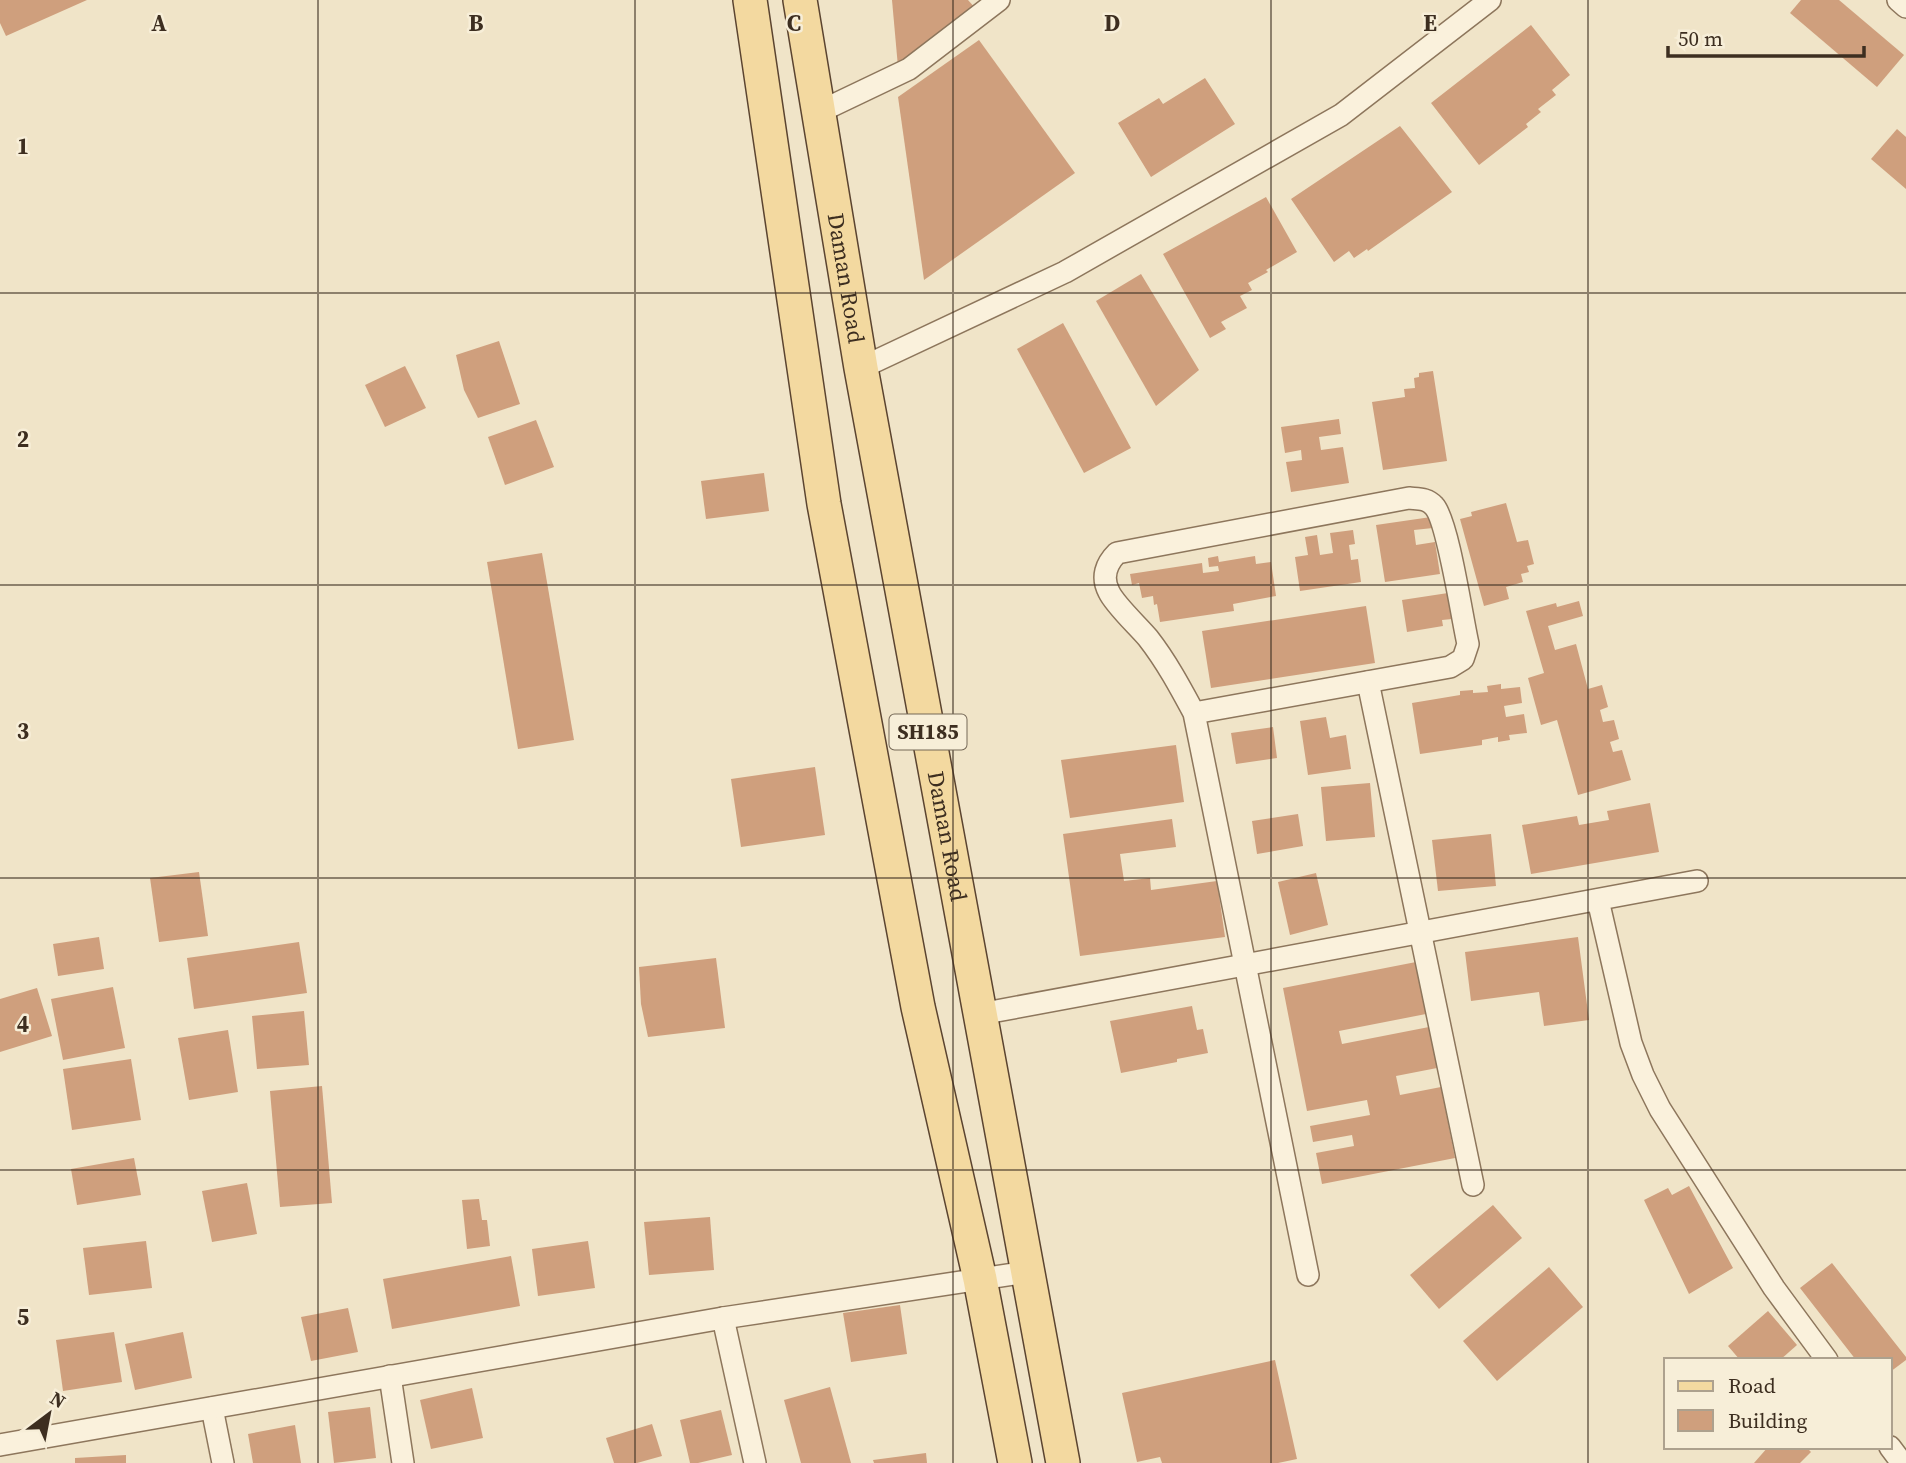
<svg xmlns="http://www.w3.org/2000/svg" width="1906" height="1463" font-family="'Source Serif 4',serif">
	<rect width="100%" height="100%" fill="#f0e4c8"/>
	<!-- building -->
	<g fill="#cf9f7d">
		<polygon points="0,0 87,0 6,36 0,23"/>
		<polygon points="892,0 968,0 976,9 898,67"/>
		<polygon points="1801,0 1839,0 1904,55 1877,87 1790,13"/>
		<polygon points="1531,25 1570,75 1552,90 1556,95 1538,109 1541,112 1526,124 1528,127 1479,165 1431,103"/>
		<polygon points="979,40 1075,173 924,280 898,97"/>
		<polygon points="1205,78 1235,124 1151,177 1118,123 1159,98 1163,104"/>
		<polygon points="1400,126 1452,192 1368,251 1367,249 1354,258 1349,251 1334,262 1291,199"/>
		<polygon points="1897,129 1906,137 1906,189 1871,159"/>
		<polygon points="1266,197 1297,252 1266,270 1268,272 1248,283 1252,290 1240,296 1247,308 1221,322 1226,329 1210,338 1163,254"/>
		<polygon points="1141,274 1199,370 1156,406 1096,301"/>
		<polygon points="1063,323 1131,448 1084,473 1017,349"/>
		<polygon points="499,341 520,404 478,418 464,390 456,355"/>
		<polygon points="405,366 426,408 385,427 365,385"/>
		<polygon points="1433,371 1447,461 1383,470 1372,402 1405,397 1404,389 1415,388 1414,378 1419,377 1419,373"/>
		<polygon points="1339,419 1341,434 1319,437 1321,450 1343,447 1349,483 1291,492 1286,462 1302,460 1301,450 1285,453 1281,427"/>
		<polygon points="536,420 554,467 505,485 488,437"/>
		<polygon points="764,473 769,511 706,519 701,481"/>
		<polygon points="1506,503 1517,542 1528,540 1534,564 1527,566 1529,572 1521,574 1523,582 1506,587 1509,599 1484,606 1460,519 1472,516 1471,512"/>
		<polygon points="1431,517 1433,528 1414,530 1416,545 1435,542 1440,574 1385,582 1376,525"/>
		<polygon points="1353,530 1355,544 1349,545 1351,560 1358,559 1361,582 1300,591 1295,557 1308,555 1305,537 1317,535 1320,555 1333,553 1330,533"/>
		<polygon points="542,553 574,740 518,749 487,562"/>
		<polygon points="1218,556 1219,562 1255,556 1256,564 1271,562 1276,596 1233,604 1234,611 1160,622 1157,604 1154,605 1153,596 1142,598 1139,583 1132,585 1130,574 1202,563 1203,573 1219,571 1218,566 1209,567 1208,558"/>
		<polygon points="1448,593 1452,619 1442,620 1443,626 1407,632 1402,600"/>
		<polygon points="1579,601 1583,616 1548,626 1555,650 1576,644 1588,689 1602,685 1608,707 1600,710 1603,722 1614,720 1619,739 1610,742 1613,752 1622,750 1631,780 1578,795 1557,720 1541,725 1528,678 1544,673 1526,611 1556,603 1557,607"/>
		<polygon points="1366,606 1375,663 1211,688 1202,631"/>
		<polygon points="1501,684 1501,689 1520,687 1522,703 1504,706 1506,717 1524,714 1527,733 1509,735 1510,740 1498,742 1498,737 1482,740 1482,745 1420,754 1412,703 1460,695 1460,691 1473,690 1473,693 1488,692 1487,686"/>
		<polygon points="1326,717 1330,738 1346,735 1351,769 1308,775 1300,721"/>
		<polygon points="1273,727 1277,758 1236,764 1231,733"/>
		<polygon points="1176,745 1184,802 1070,818 1061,760"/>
		<polygon points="815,767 825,835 741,847 731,779"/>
		<polygon points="1370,783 1375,837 1326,841 1321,787"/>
		<polygon points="1650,803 1659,852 1531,874 1522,825 1577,816 1579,825 1609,820 1607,811"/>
		<polygon points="1298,814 1303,846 1257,854 1252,821"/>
		<polygon points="1172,819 1176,847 1120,854 1124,881 1150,878 1151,890 1217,881 1225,937 1080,956 1063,834"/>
		<polygon points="1491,834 1496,886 1438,891 1432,840"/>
		<polygon points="199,872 208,936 159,942 150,878"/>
		<polygon points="1316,873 1328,925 1290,935 1278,882"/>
		<polygon points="99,937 104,969 58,976 53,944"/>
		<polygon points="1578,937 1589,1020 1544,1026 1539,992 1471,1001 1465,952"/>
		<polygon points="299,942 307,993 194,1009 187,958"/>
		<polygon points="716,958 725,1028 648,1037 641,1004 639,967"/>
		<polygon points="1416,962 1426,1014 1339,1031 1342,1044 1429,1027 1437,1068 1396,1076 1400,1095 1441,1087 1455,1158 1322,1184 1316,1153 1354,1146 1352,1135 1313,1142 1310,1126 1370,1115 1367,1100 1307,1111 1283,988"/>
		<polygon points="113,987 125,1048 63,1060 51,999"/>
		<polygon points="37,988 52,1036 0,1052 0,999"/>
		<polygon points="1192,1006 1197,1030 1203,1029 1208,1053 1177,1059 1177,1062 1121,1073 1110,1021"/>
		<polygon points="304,1011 309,1065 257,1069 252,1016"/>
		<polygon points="228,1030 238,1092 189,1100 178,1038"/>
		<polygon points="131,1059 141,1120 72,1130 63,1069"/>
		<polygon points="322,1086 332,1203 280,1207 270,1091"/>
		<polygon points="134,1158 141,1195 77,1205 71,1169"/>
		<polygon points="247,1183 257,1234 212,1242 202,1191"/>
		<polygon points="1689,1186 1733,1268 1689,1294 1644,1200 1668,1188 1672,1195"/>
		<polygon points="479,1199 482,1220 487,1220 490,1246 467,1249 462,1200"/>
		<polygon points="1493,1205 1522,1238 1439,1309 1410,1275"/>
		<polygon points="710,1217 714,1270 649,1275 644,1222"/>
		<polygon points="146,1241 152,1288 89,1295 83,1248"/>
		<polygon points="588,1241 595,1288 538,1296 532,1249"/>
		<polygon points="511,1256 520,1306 392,1329 383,1279"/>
		<polygon points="1832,1263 1906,1357 1906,1360 1890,1372 1890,1360 1856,1360 1800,1288"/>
		<polygon points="1549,1267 1583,1307 1497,1381 1463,1341"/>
		<polygon points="900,1305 907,1354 851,1362 843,1313"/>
		<polygon points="348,1308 358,1352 311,1361 301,1317"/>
		<polygon points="1768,1311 1797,1345 1780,1360 1740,1360 1728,1346"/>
		<polygon points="114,1332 122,1382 63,1391 56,1340"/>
		<polygon points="183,1332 192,1378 135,1390 125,1344"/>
		<polygon points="1275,1360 1297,1459 1278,1463 1162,1463 1160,1457 1137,1462 1122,1393"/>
		<polygon points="830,1387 851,1463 801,1463 784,1400"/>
		<polygon points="472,1388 483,1438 431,1449 420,1400"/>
		<polygon points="370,1407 376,1458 334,1463 328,1412"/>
		<polygon points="721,1410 732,1455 698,1463 690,1463 680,1420"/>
		<polygon points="652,1424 662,1456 637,1463 614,1463 606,1438"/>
		<polygon points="295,1425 301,1463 253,1463 248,1434"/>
		<polygon points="1768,1447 1806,1447 1811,1452 1800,1463 1754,1463"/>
		<polygon points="926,1453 927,1463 874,1463 873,1460"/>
		<polygon points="126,1455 126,1463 75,1463 75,1458"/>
	</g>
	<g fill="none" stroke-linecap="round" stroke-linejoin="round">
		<!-- street casing -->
		<g stroke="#8d765c" stroke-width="24">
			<g id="street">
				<polyline points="1898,0 1906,7"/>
				<polyline points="819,112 909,69 999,0"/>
				<polyline points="861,368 1065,272 1341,115 1490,0"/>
				<polyline points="1368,682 1473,1185"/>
				<path d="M 1194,713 L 1450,667 L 1463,659 L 1468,644 C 1462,618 1448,521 1434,506 C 1427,498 1418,499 1409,498 L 1117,553 C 1106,564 1101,577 1109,592 C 1115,605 1138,626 1148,638 C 1166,661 1180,687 1194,713 L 1308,1275"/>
				<polyline points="1598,900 1631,1043 1643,1075 1660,1109 1774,1288 1827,1360"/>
				<polyline points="980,1014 1697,881"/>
				<polyline points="723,1318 755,1463"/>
				<polyline points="390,1376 403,1463"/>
				<polyline points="212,1408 223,1463"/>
				<polyline points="0,1445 723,1318 1027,1272"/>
				<polyline points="1890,1447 1902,1463"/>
			</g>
		</g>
		<!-- primary casing -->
		<g stroke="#5b4430" stroke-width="36">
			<g id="primary">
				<polyline points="750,0 824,504 918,1007 980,1279 1015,1463"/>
				<path id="s1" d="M 800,0 L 861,368 L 1063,1463"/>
			</g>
		</g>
		<!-- street -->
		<use href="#street" stroke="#faf1dc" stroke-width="21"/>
		<!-- primary -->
		<use href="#primary" stroke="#f3d9a0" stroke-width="33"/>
	</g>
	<!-- grid -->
	<path fill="none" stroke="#3d2e20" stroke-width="2" stroke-opacity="0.55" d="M 318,0 L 318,1463M 635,0 L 635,1463M 953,0 L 953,1463M 1271,0 L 1271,1463M 1588,0 L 1588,1463M 0,293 L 1906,293M 0,585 L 1906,585M 0,878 L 1906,878M 0,1170 L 1906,1170"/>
	<g text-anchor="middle" stroke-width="5" stroke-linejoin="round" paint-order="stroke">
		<!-- shield labels -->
		<rect fill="#f7eed8" stroke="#756857" stroke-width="2" x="889.5" y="714.5" width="77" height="35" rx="5"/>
		<g font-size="21" font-weight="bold" fill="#3d2e20">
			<text x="928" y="739">SH185</text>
		</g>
		<!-- street labels -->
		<g font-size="23" fill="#3d2e20" stroke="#f7eed8">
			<text dy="8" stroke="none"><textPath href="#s1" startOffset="282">Daman Road</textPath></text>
			<text dy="8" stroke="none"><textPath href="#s1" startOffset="849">Daman Road</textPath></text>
		</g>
	</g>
	<g font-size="23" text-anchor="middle" font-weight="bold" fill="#3d2e20" stroke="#f7eed8" stroke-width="5" stroke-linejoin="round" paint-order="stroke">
		<text x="159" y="31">A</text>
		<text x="476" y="31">B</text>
		<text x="794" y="31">C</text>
		<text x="1112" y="31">D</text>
		<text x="1430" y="31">E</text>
		<text x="23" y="154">1</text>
		<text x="23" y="447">2</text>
		<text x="23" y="739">3</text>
		<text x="23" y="1032">4</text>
		<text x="23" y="1325">5</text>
	</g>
	<!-- legend -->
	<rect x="1664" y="1358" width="228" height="91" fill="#f7eed8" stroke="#ada18e" stroke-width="2"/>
	<rect x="1678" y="1381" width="35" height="10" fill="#f3d9a0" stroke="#ada18e" stroke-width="2"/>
	<text x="1728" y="1393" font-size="21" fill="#3d2e20">Road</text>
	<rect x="1678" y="1410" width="35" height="21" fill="#cf9f7d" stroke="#ada18e" stroke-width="2"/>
	<text x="1728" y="1428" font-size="21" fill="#3d2e20">Building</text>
	<!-- north arrow -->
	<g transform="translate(49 1414) rotate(32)" stroke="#f7eed8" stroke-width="5" paint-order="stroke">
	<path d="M0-5L12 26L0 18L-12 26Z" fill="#3d2e20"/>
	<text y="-10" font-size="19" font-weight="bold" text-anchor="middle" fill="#3d2e20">N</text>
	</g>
	<!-- scale -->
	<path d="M1668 46v10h196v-10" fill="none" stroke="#3d2e20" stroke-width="3.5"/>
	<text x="1678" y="46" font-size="21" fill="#3d2e20" stroke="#f7eed8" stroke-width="5" paint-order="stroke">50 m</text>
</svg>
